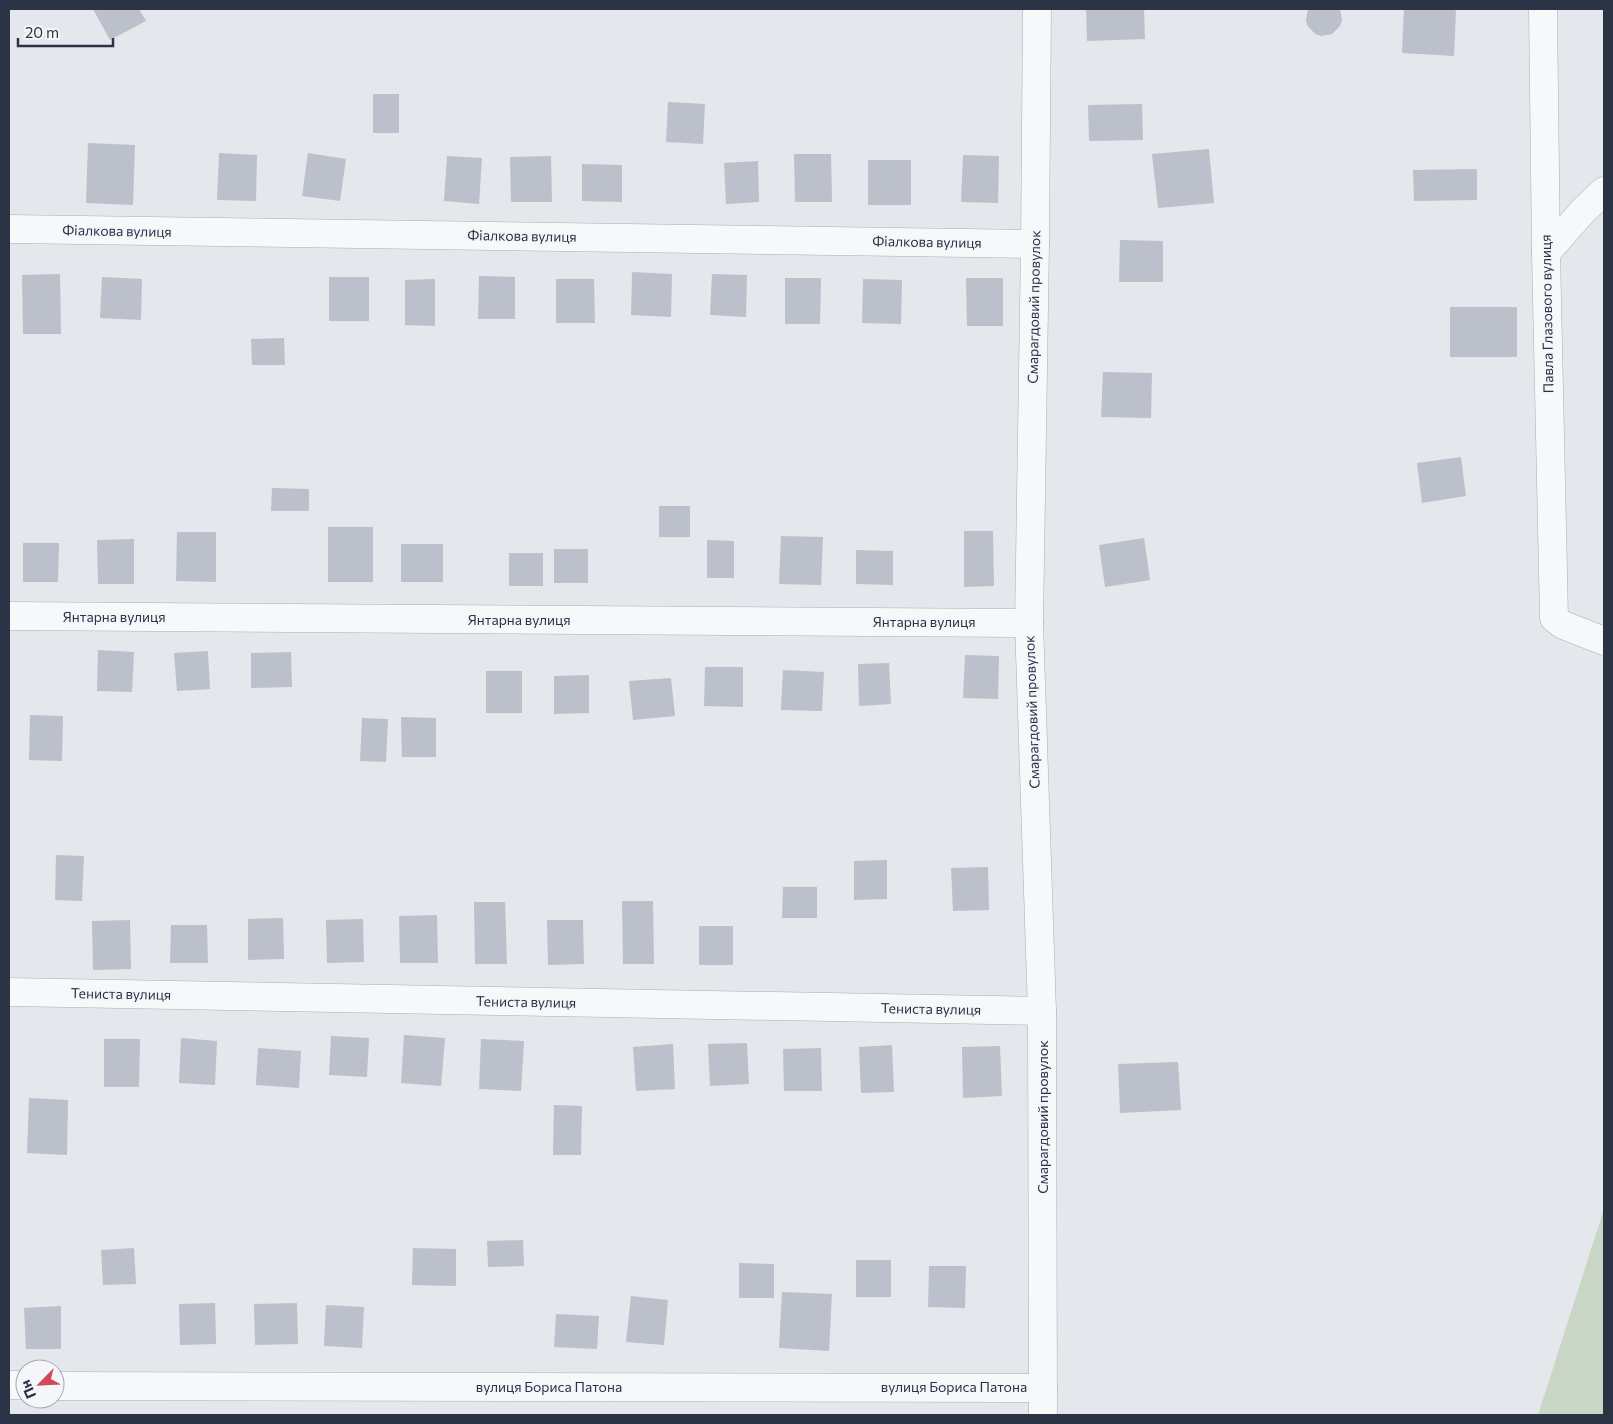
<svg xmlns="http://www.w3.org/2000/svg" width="1613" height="1424" font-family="Commissioner,sans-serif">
	<rect width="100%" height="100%" fill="#e4e7ec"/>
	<!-- green -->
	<polygon fill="#c9d6c5" points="1604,1209 1604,1415 1538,1415"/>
	<!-- building -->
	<g fill="#bbc0ca">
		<polygon points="93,9 139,9 146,21 110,40"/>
		<polygon points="1086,9 1144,9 1145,39 1087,41"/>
		<polygon points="1308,9 1340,9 1342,20 1340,26 1332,34 1321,36 1315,34 1307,25 1306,20"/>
		<polygon points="1404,9 1456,9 1454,56 1402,53"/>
		<rect x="373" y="94" width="26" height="39"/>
		<polygon points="668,102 705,104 703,144 666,142"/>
		<polygon points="1142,104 1143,140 1089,141 1088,105"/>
		<polygon points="88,143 135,145 133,205 86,203"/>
		<polygon points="1209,149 1214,203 1158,208 1152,154"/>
		<polygon points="219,153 257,155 256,201 217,200"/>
		<polygon points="308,153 346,159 340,201 302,196"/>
		<polygon points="794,154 831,154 832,202 795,202"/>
		<polygon points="963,155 999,156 998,203 961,202"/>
		<polygon points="447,156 482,158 479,204 444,201"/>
		<polygon points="551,156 552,202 511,202 510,157"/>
		<rect x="868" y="160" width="43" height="45"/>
		<polygon points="758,161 759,202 726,204 724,163"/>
		<polygon points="582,164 622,165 622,202 582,201"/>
		<polygon points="1477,169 1477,200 1414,201 1413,170"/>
		<polygon points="1120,240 1163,241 1163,282 1119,282"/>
		<polygon points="632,272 672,274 671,317 631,315"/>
		<polygon points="60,274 61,334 23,334 22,275"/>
		<polygon points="712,274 747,275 746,317 710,315"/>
		<polygon points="479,276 515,277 515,319 478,319"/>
		<polygon points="102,277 142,279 141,320 100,318"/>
		<rect x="329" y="277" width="40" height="44"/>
		<polygon points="785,278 821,278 820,324 785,324"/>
		<polygon points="966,278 1003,278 1003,326 967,326"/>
		<polygon points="435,279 435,326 405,325 405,280"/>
		<polygon points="556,279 594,279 595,323 556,323"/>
		<polygon points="863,279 902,280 901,324 862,323"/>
		<rect x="1450" y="307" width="67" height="50"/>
		<polygon points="284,338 285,365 252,365 251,339"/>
		<polygon points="1103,372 1152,373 1151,418 1101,417"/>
		<polygon points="1461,457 1466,496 1422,503 1417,463"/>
		<polygon points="272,488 309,489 309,511 271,511"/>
		<rect x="659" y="506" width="31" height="31"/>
		<rect x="328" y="527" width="45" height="55"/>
		<polygon points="964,531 993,531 994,586 964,587"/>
		<polygon points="177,532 216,532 216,582 176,581"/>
		<polygon points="781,536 823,537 821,585 779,584"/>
		<polygon points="1144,538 1150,580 1105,587 1099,545"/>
		<polygon points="134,539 134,584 98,584 97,540"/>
		<polygon points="707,540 734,541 734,578 707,578"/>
		<polygon points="23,543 59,543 58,582 23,582"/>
		<rect x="401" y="544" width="42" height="38"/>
		<rect x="554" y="549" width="34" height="34"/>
		<polygon points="856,550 893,551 893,585 856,584"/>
		<rect x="509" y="553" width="34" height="33"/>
		<polygon points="98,650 134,652 132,692 97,691"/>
		<polygon points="208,651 210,689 177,691 174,653"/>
		<polygon points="291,652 292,687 251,688 251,653"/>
		<polygon points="965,655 999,656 998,699 963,698"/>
		<polygon points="889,663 891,704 859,706 858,664"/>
		<polygon points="705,667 743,667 743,707 704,706"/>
		<polygon points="783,670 824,672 822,711 781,710"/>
		<rect x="486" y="671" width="36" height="42"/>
		<polygon points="589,675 589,713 554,714 554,676"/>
		<polygon points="671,678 675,716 633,720 629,681"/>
		<polygon points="30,715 63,716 62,761 29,760"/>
		<polygon points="401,717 436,718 436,757 402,757"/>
		<polygon points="362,718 388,719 386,762 360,761"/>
		<polygon points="56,855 84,856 82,901 55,900"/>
		<polygon points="887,860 887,899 854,900 854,861"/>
		<polygon points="988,867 989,910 953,911 951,868"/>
		<polygon points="783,887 817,887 817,918 782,918"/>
		<polygon points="622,901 653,901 654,964 623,964"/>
		<polygon points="474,902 505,902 507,964 475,964"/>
		<polygon points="437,915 438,963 400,963 399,916"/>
		<polygon points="283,918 284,959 248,960 248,919"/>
		<polygon points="363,919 364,962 327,963 326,920"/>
		<polygon points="130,920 131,969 93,970 92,921"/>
		<polygon points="547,920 583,920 584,964 548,965"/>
		<polygon points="171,925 207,925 208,963 170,963"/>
		<rect x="699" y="926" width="34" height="39"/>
		<polygon points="404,1035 445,1038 441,1086 401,1083"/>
		<polygon points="331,1036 369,1038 367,1077 329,1075"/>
		<polygon points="181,1038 217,1041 215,1085 179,1083"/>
		<polygon points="104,1039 140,1039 139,1087 104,1087"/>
		<polygon points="481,1039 524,1041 521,1091 479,1089"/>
		<polygon points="747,1043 749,1084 710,1086 708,1044"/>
		<polygon points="673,1044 675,1089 636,1091 633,1047"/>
		<polygon points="892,1045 894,1092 861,1093 859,1047"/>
		<polygon points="1000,1046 1002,1096 963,1098 962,1047"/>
		<polygon points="258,1048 301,1051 299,1088 256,1085"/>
		<polygon points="821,1048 822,1091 784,1091 783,1049"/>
		<polygon points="1178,1062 1181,1110 1120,1113 1118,1064"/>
		<polygon points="29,1098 68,1100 67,1155 27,1153"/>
		<polygon points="554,1105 582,1106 581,1155 553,1155"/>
		<polygon points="523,1240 524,1266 488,1267 487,1241"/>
		<polygon points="134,1248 136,1284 103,1285 101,1250"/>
		<polygon points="413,1248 456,1249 456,1286 412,1285"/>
		<rect x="856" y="1260" width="35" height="37"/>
		<polygon points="739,1263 774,1264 774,1298 739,1298"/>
		<polygon points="929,1266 966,1266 965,1308 928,1307"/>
		<polygon points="782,1292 832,1294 829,1351 779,1348"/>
		<polygon points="631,1296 668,1300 664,1345 626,1342"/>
		<polygon points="215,1303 216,1344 180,1345 179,1304"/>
		<polygon points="297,1303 298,1344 255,1345 254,1304"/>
		<polygon points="326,1305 364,1307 362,1348 324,1346"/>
		<polygon points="61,1306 61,1349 26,1349 24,1308"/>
		<polygon points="556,1314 599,1316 597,1349 554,1347"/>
	</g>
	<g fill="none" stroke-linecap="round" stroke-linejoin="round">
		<!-- minor casing -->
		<g stroke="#a9aeb7" stroke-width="29">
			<g id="minor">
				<polyline points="1037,9 1035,244 1029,623 1042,1011 1043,1415"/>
				<polyline points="1543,9 1546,253 1554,618 1563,625 1604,641"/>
				<polyline points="9,229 1035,244"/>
				<polyline points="1546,253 1583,211 1604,191"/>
				<polyline points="9,616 1029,623"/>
				<polyline points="9,992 1042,1011"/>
				<polyline points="9,1385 25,1385"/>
				<polyline points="55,1386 1043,1388"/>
			</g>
		</g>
		<!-- minor -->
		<use href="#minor" stroke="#f7f8fa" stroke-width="28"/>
	</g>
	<g text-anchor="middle" stroke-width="4" stroke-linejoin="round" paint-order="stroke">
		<!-- street labels -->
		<g font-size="14" fill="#2b3445" stroke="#f4f6f9">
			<text transform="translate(117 231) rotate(1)" y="5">Фіалкова вулиця</text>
			<text transform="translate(522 236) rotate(1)" y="5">Фіалкова вулиця</text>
			<text transform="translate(927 242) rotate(1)" y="5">Фіалкова вулиця</text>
			<text transform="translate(1034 307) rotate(-89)" y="5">Смарагдовий провулок</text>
			<text transform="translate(1547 314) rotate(-91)" y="5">Павла Глазового вулиця</text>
			<text x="114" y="622">Янтарна вулиця</text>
			<text x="519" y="625">Янтарна вулиця</text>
			<text x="924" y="627">Янтарна вулиця</text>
			<text transform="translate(1032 712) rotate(-92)" y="5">Смарагдовий провулок</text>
			<text transform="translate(121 994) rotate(1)" y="5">Тениста вулиця</text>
			<text transform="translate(526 1002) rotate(1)" y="5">Тениста вулиця</text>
			<text transform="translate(931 1009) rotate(1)" y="5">Тениста вулиця</text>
			<text transform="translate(1043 1117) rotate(-90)" y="5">Смарагдовий провулок</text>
			<text x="549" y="1392">вулиця Бориса Патона</text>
			<text x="954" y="1392">вулиця Бориса Патона</text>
		</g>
	</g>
	<!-- border -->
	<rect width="1613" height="1424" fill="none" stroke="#2b3445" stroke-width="20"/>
	<!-- north arrow -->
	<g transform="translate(40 1384) rotate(246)"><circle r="24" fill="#f4f6f9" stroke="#a4a8b1"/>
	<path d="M0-4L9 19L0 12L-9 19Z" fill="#d1495b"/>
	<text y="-8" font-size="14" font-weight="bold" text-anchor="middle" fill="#2b3445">Пн</text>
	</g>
	<!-- scale -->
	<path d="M18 38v8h95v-8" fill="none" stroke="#2b3445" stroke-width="2.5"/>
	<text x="25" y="38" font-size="15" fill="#2b3445" stroke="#f4f6f9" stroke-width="4" paint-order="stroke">20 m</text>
</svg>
